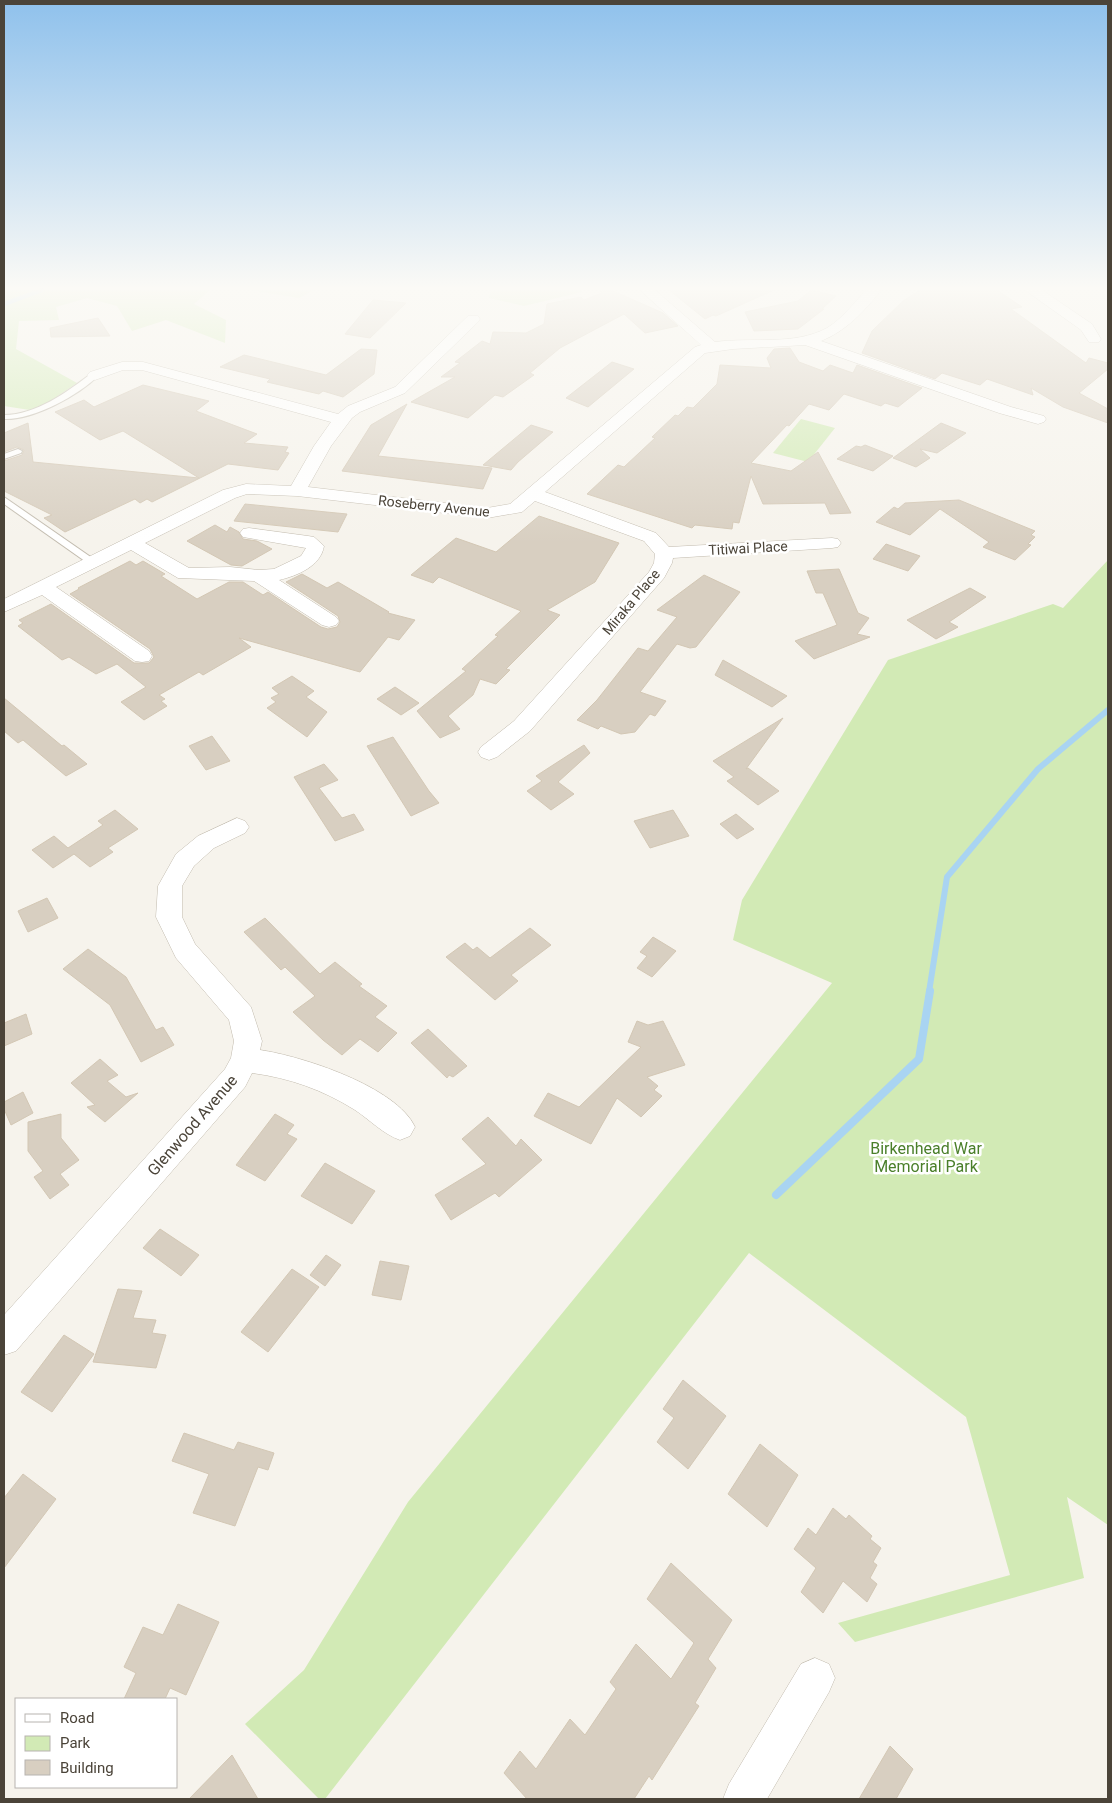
<svg xmlns="http://www.w3.org/2000/svg" width="1112" height="1803" font-family="Roboto,sans-serif">
	<rect width="100%" height="100%" fill="#f6f3ec"/>
	<!-- green -->
	<g fill="#d2eab5">
		<polygon points="4,290 210,290 194,304 226,320 225,343 166,320 132,331 117,306 87,298 56,307 59,320 19,321 16,349 77,383 36,411 4,406"/>
		<polygon points="250,290 314,290 299,298"/>
		<polygon points="491,290 581,290 582,292 524,306 489,298"/>
		<polygon points="801,419 835,428 808,462 773,453"/>
		<polygon points="1108,560 1108,1525 1067,1497 1084,1578 855,1642 838,1623 1010,1575 966,1417 749,1253 325,1799 319,1799 245,1724 304,1670 408,1502 832,983 733,940 742,900 888,660 1053,604 1063,608"/>
	</g>
	<g fill="none" stroke-linecap="round" stroke-linejoin="round">
		<!-- stream-far2 -->
		<polyline stroke="#a9d4f2" stroke-width="4.5" points="4,304 42,290"/>
		<!-- stream-far1 -->
		<polyline stroke="#a9d4f2" stroke-width="6" points="929,992 947,877 1038,769 1108,710"/>
		<!-- stream -->
		<polyline stroke="#a9d4f2" stroke-width="8" points="776,1195 919,1059 930,991"/>
	</g>
	<!-- building -->
	<g fill="#d8cfc1" stroke="#d3c7b4">
		<polygon points="599,290 611,290 663,313 678,326 645,333 624,314 560,348 530,373 534,375 503,397 495,395 468,418 411,402 455,377 441,377 460,363 455,362 482,341 490,344 493,332 526,333 544,324 547,304 581,297 584,300 602,293"/>
		<polygon points="669,290 774,290 716,316 713,315 705,319"/>
		<polygon points="811,290 836,296 822,309 824,309 798,329 754,331 745,312 798,301"/>
		<polygon points="920,290 997,290 1022,307 1011,309 1086,363 1089,358 1108,363 1108,369 1079,393 1108,409 1108,423 1063,407 1031,388 1033,395 987,379 980,385 942,373 935,379 862,353 872,331 903,301"/>
		<polygon points="373,300 406,303 370,338 345,334"/>
		<polygon points="98,318 110,336 51,337 50,328"/>
		<polygon points="790,348 799,362 823,371 830,365 853,373 857,365 922,388 898,407 885,403 881,406 844,394 829,410 809,404 789,426 787,425 751,463 791,471 818,452 851,513 830,514 825,503 763,504 751,476 739,523 733,522 732,529 695,525 692,528 587,494 618,465 624,467 655,438 652,437 675,415 678,416 687,407 693,408 717,384 720,365 771,368 767,358 774,349"/>
		<polygon points="361,349 377,350 374,374 343,397 323,391 319,394 267,382 270,379 220,367 244,355 326,375"/>
		<polygon points="612,362 634,369 588,407 566,398"/>
		<polygon points="143,385 209,401 196,411 257,434 244,443 288,447 285,452 289,453 278,470 228,464 152,502 147,499 140,503 135,499 65,532 44,518 52,515 4,491 4,461 22,455 24,450 17,447 4,452 4,433 28,423 33,462 199,478 123,431 100,440 55,412 84,400 94,407"/>
		<polygon points="407,404 378,456 492,468 483,489 342,471 371,425"/>
		<polygon points="941,423 966,433 937,453 920,449 930,458 916,467 893,458"/>
		<polygon points="531,425 553,432 518,462 511,470 483,465"/>
		<polygon points="865,445 893,456 873,471 837,459 856,446 861,447"/>
		<polygon points="959,500 1035,531 1031,535 1035,537 1028,544 1031,545 1015,560 983,547 989,542 940,509 910,535 876,522 894,507 898,509 905,503"/>
		<polygon points="245,504 347,514 338,532 234,521"/>
		<polygon points="539,516 619,543 595,582 547,610 560,615 506,669 510,670 496,684 480,679 473,695 448,716 460,729 440,738 417,711 466,671 462,669 498,636 495,635 521,611 439,577 433,583 411,575 456,538 496,552"/>
		<polygon points="215,525 227,532 230,527 239,532 243,539 257,541 272,549 242,566 231,565 187,541"/>
		<polygon points="886,544 920,556 908,571 873,559"/>
		<polygon points="130,561 136,565 143,561 165,574 161,576 197,599 229,582 243,582 263,595 268,592 321,627 328,629 337,627 340,622 338,616 286,582 302,574 327,588 338,582 389,612 388,613 415,620 399,640 388,637 360,672 239,638 251,647 203,675 199,672 159,695 165,699 161,701 167,706 144,720 121,702 146,687 117,664 96,674 69,657 62,660 18,626 23,623 19,620 51,604 134,663 149,663 154,657 150,649 70,594 79,589 78,588"/>
		<polygon points="839,569 858,613 869,618 857,634 870,637 814,659 795,641 837,625 823,593 816,593 807,571"/>
		<polygon points="704,575 740,592 696,647 690,648 677,644 640,692 666,701 655,716 650,714 635,732 621,734 601,726 598,729 577,720 597,700 638,648 648,651 677,617 657,610"/>
		<polygon points="970,588 986,597 949,622 958,627 936,639 907,620"/>
		<polygon points="723,660 787,696 772,707 715,675"/>
		<polygon points="292,676 314,691 306,697 327,712 307,737 267,708 276,702 271,698 279,694 272,688"/>
		<polygon points="395,687 419,703 401,715 377,699"/>
		<polygon points="4,698 62,746 64,745 87,764 66,776 23,740 18,743 4,731"/>
		<polygon points="783,718 746,769 748,768 779,791 758,805 727,781 734,777 713,761"/>
		<polygon points="212,736 230,761 206,770 189,746"/>
		<polygon points="393,737 429,791 439,803 411,816 367,746"/>
		<polygon points="584,745 590,753 558,782 574,794 551,810 527,791 542,781 536,776"/>
		<polygon points="324,764 338,780 319,788 342,818 354,814 364,830 335,841 294,777"/>
		<polygon points="115,810 138,829 108,848 113,852 90,867 74,854 53,868 32,850 54,836 68,848 103,825 98,821"/>
		<polygon points="673,810 689,836 650,848 634,821"/>
		<polygon points="736,814 754,829 737,839 720,824"/>
		<polygon points="47,898 58,918 28,932 18,911"/>
		<polygon points="265,918 320,974 335,962 362,984 359,986 387,1006 375,1017 397,1033 378,1052 360,1039 342,1055 323,1040 293,1012 315,996 285,967 281,970 244,932"/>
		<polygon points="530,928 551,945 511,975 518,981 495,1000 446,957 465,943 473,950 477,947 490,958"/>
		<polygon points="653,937 676,951 652,977 637,968 647,956 640,952"/>
		<polygon points="88,949 126,977 156,1030 163,1027 174,1045 141,1062 110,1005 63,969"/>
		<polygon points="26,1014 32,1034 4,1046 4,1023"/>
		<polygon points="637,1021 648,1025 663,1021 685,1065 647,1077 658,1086 654,1090 662,1096 641,1117 617,1098 591,1144 534,1116 548,1093 579,1107 641,1047 628,1042"/>
		<polygon points="428,1029 467,1066 453,1077 449,1075 447,1078 411,1043"/>
		<polygon points="100,1059 118,1075 107,1081 126,1097 138,1093 105,1122 87,1107 95,1105 71,1083"/>
		<polygon points="23,1092 33,1113 11,1125 4,1109 4,1102"/>
		<polygon points="61,1114 61,1138 79,1160 60,1174 69,1185 50,1199 34,1177 43,1171 28,1151 28,1122"/>
		<polygon points="275,1114 294,1125 287,1134 297,1139 265,1181 236,1165"/>
		<polygon points="488,1117 516,1146 521,1139 542,1160 499,1197 495,1193 451,1220 435,1195 486,1164 462,1139"/>
		<polygon points="325,1163 375,1191 352,1224 301,1196"/>
		<polygon points="160,1229 199,1255 181,1276 143,1248"/>
		<polygon points="326,1255 341,1265 325,1286 310,1275"/>
		<polygon points="380,1261 409,1266 401,1300 372,1295"/>
		<polygon points="292,1269 319,1287 268,1352 241,1332"/>
		<polygon points="118,1289 142,1291 133,1318 156,1320 152,1333 166,1335 156,1368 93,1362"/>
		<polygon points="64,1335 94,1354 52,1412 21,1392"/>
		<polygon points="683,1380 726,1416 688,1469 657,1442 674,1418 663,1409"/>
		<polygon points="184,1433 234,1450 238,1442 274,1453 268,1470 258,1467 235,1526 193,1513 209,1474 172,1461"/>
		<polygon points="760,1444 798,1475 767,1527 728,1494"/>
		<polygon points="23,1474 56,1499 4,1568 4,1498"/>
		<polygon points="833,1508 846,1519 849,1515 872,1536 870,1539 881,1548 873,1562 877,1565 870,1578 877,1584 867,1602 843,1581 823,1613 801,1592 816,1568 794,1549 808,1528 816,1535"/>
		<polygon points="671,1563 732,1620 708,1659 716,1668 695,1703 699,1706 652,1780 649,1776 634,1799 527,1799 504,1773 520,1751 536,1769 570,1719 585,1735 616,1689 610,1682 636,1644 671,1679 694,1643 647,1599"/>
		<polygon points="178,1604 219,1622 186,1695 170,1688 165,1699 124,1699 136,1673 124,1667 143,1627 163,1635"/>
		<polygon points="890,1746 913,1769 896,1799 859,1799"/>
		<polygon points="232,1755 258,1799 189,1799"/>
	</g>
	<g fill="none" stroke-linecap="round" stroke-linejoin="round">
		<!-- lane casing -->
		<g stroke="#c2bbae" stroke-width="2">
			<g id="lane">
				<path d="M 92,373 L 99,375 C 78,396 33,420 4,419 L 4,415 C 36,415 67,392 92,373 Z"/>
				<polygon points="18,449 22,451 21,453 4,459 4,454"/>
				<polygon points="4,497 95,560 95,564 89,564 4,504"/>
			</g>
		</g>
		<!-- street casing -->
		<g stroke="#c2bbae" stroke-width="1">
			<g id="street">
				<path d="M 640,290 L 655,290 L 715,342 C 751,337 794,346 827,328 C 842,319 854,303 866,290 L 881,290 C 865,311 846,331 821,341 L 1011,407 L 1044,416 L 1046,419 L 1044,422 L 1038,424 L 999,413 L 805,345 L 733,349 L 705,353 L 545,492 L 656,533 L 669,547 L 832,538 L 838,539 L 841,543 L 838,547 L 832,548 L 673,558 L 672,563 L 664,578 L 530,731 L 497,757 L 489,760 L 481,757 L 478,752 L 481,747 L 514,721 L 649,572 L 654,563 L 655,554 L 644,541 L 535,501 L 522,512 L 487,518 L 297,496 L 247,494 L 235,498 L 145,543 L 189,568 L 230,567 L 259,570 L 274,569 L 301,556 L 306,548 L 243,537 L 240,533 L 243,529 L 249,528 L 308,536 L 314,537 L 324,546 C 321,566 297,576 279,580 L 336,617 L 339,621 L 336,625 L 329,627 L 322,625 L 254,581 L 178,578 L 131,550 L 56,587 L 149,651 L 152,656 L 149,661 L 142,662 L 135,661 L 42,595 L 4,612 L 4,599 L 223,490 L 246,484 L 291,486 L 314,446 L 331,422 L 142,370 L 123,370 L 95,380 L 90,378 L 87,375 L 90,372 L 122,362 L 143,362 L 338,414 L 348,406 L 395,387 L 468,316 L 478,316 L 480,319 L 478,322 L 405,393 L 360,412 L 352,418 L 331,446 L 308,487 L 487,508 L 510,504 L 695,347 L 701,345 Z"/>
				<polygon points="1025,290 1042,290 1092,324 1101,339 1099,342 1089,342 1081,330"/>
				<path d="M 237,818 L 245,821 L 249,827 L 245,833 L 214,848 L 194,866 L 182,886 L 182,917 L 195,944 L 251,1007 L 262,1041 L 260,1050 C 302,1056 397,1087 415,1127 L 410,1136 L 400,1140 C 383,1134 370,1120 355,1110 C 323,1090 290,1078 252,1073 L 245,1087 L 16,1351 L 4,1355 L 4,1315 L 225,1069 L 231,1058 L 234,1041 L 229,1020 L 176,958 L 156,917 L 158,886 L 176,854 L 198,836 Z"/>
				<polygon points="815,1658 829,1664 835,1678 829,1692 767,1799 723,1799 729,1784 801,1664"/>
			</g>
		</g>
		<!-- lane -->
		<use href="#lane" fill="#fff" fill-rule="evenodd"/>
		<!-- street -->
		<use href="#street" fill="#fff" fill-rule="evenodd"/>
	</g>
	<!-- sky -->
	<linearGradient id="sky" x2="0" y2="1"><stop stop-color="#8fc1ec"/><stop offset="0.53" stop-color="#fbfaf6"/><stop offset="1" stop-color="#fbfaf6" stop-opacity="0"/></linearGradient>
	<rect width="1112" height="543" fill="url(#sky)"/>
	<g text-anchor="middle" stroke-width="5" stroke-linejoin="round" paint-order="stroke">
		<!-- far-street labels -->
		<g font-size="14" fill="#4b4439" stroke="#fff">
			<text transform="translate(434 506) rotate(6)" y="5">Roseberry Avenue</text>
			<text transform="translate(748 548) rotate(-3)" y="5">Titiwai Place</text>
			<text transform="translate(631 602) rotate(-50)" y="5">Miraka Place</text>
		</g>
		<!-- street labels -->
		<g font-size="16" fill="#4b4439" stroke="#fff">
			<text transform="translate(192 1125) rotate(-49)" y="6">Glenwood Avenue</text>
		</g>
		<!-- park labels -->
		<g font-size="16" fill="#4a7f2a" stroke="#fff">
			<text x="926" y="1154">Birkenhead War<tspan x="926" dy="18">Memorial Park</tspan></text>
		</g>
	</g>
	<!-- border -->
	<rect width="1112" height="1803" fill="none" stroke="#4b4439" stroke-width="10"/>
	<!-- legend -->
	<rect x="15" y="1698" width="162" height="90" fill="#ffffff" stroke="#b7b4b0"/>
	<rect x="25" y="1714" width="25" height="8" fill="#ffffff" stroke="#b7b4b0"/>
	<text x="60" y="1723" font-size="15" fill="#4b4439">Road</text>
	<rect x="25" y="1736" width="25" height="15" fill="#d2eab5" stroke="#b7b4b0"/>
	<text x="60" y="1748" font-size="15" fill="#4b4439">Park</text>
	<rect x="25" y="1760" width="25" height="15" fill="#d8cfc1" stroke="#b7b4b0"/>
	<text x="60" y="1773" font-size="15" fill="#4b4439">Building</text>
</svg>
